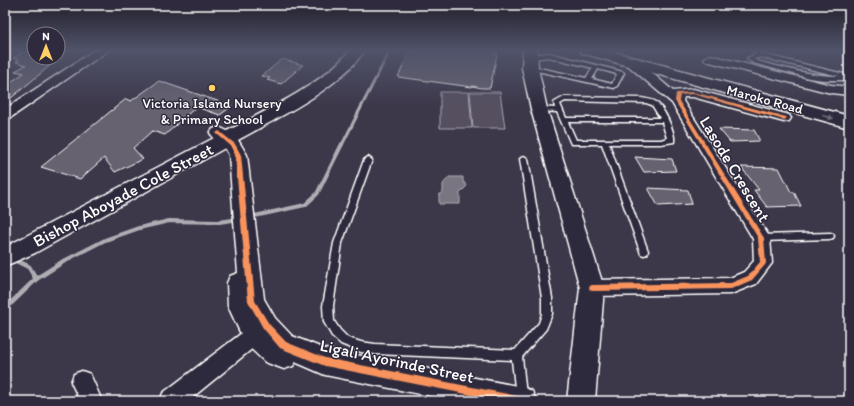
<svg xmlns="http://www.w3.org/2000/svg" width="854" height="406" font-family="Itim,sans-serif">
	<rect width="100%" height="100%" fill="#3c3749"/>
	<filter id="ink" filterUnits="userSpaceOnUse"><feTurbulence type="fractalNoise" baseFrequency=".025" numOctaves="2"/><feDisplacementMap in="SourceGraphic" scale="8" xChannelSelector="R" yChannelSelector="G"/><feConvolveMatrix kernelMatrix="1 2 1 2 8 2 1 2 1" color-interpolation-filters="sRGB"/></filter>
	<g filter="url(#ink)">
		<!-- green -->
		<g fill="#555060" stroke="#aaa8b0">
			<polygon points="440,92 469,92 472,128 440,128"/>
			<polygon points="470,92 500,92 505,128 473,128"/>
		</g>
		<!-- water -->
		<polygon fill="#797682" stroke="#afadb4" points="449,177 463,177 463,181 467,186 460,193 460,204 439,204 439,195 443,192 443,184"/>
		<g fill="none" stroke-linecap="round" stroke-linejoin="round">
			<!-- stream-far2 -->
			<polyline stroke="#afadb4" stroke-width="3" points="342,145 390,50"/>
			<!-- stream-far1 -->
			<g stroke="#afadb4" stroke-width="4">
				<polyline points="250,217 305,205 317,194 342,144"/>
				<polyline points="62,262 105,240 139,228 169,221 219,222 239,219"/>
			</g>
			<!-- stream -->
			<g stroke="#afadb4" stroke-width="5">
				<polyline points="17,261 29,267 36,279"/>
				<polyline points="5,309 36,279 64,261"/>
			</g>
		</g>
		<!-- building -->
		<g fill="#666270" stroke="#fff">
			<polygon points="410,50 498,50 490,88 482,88 472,86 472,87 398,77"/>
			<polygon points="26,51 32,52 34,51 34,60 52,64 5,103 5,86 24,73 15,71 26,65 16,62 19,60 13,58"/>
			<polygon points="282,59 303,65 281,84 267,80 270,78 262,76"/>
			<polygon points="159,81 232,106 220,115 196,107 165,135 152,131 133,148 143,159 115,172 104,158 80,179 41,167 126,99 131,101"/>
			<polygon points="719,129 754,130 760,141 730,142"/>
			<polygon points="635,157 672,159 676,171 644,172"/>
			<polygon points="741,167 779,168 791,192 794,192 801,206 767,207 754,190 759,190"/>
			<polygon points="648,188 688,190 692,204 658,206"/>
		</g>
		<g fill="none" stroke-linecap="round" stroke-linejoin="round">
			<!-- service casing -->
			<g stroke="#fff" stroke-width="3">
				<g id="service">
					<path d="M 752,50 L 759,50 L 762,54 L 844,74 L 844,76 L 849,76 L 849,80 L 823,80 L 809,78 L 753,63 L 747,58 L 756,54 ZM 760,57 L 839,76 C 811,76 784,68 757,61 L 754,59 Z"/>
					<path d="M 549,53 L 623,72 L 624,73 L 617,86 L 614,88 L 528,69 L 527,68 L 530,66 L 586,78 L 593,68 L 549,57 L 531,59 L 528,57 L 531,55 ZM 598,69 L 617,74 L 612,84 L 592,79 Z"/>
					<path d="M 564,97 L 641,98 C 646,99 652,99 656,102 C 664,108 676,133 674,142 L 661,144 L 609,144 L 648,251 L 647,254 L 644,255 L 641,254 L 640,251 L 602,144 L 571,144 L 557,112 L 539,111 L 536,109 L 539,107 L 555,108 L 554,103 L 555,102 ZM 565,101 L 646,103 L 652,105 L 660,118 L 566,118 L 560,104 ZM 568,122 L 662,122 L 667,138 L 661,140 L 576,140 Z"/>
					<polygon points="524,156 528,159 552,298 552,314 546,329 522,357 526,396 525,400 522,401 517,400 516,396 512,360 375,354 361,352 341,344 332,336 324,322 323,306 334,243 364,160 368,157 372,160 342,243 333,306 334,321 340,330 348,338 361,342 375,344 515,350 539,323 542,314 542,298 520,159"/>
					<polygon points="830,233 833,234 834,236 833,238 830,239 761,241 758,240 757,238 758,236 761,235"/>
				</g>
			</g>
			<!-- minor casing -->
			<g stroke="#fff" stroke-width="3">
				<g id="minor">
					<polygon points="95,50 109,50 10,118 5,119 5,109"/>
					<polygon points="710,55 831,85 849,87 849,95 831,93 706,61 704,59 706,57"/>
					<polygon points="634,60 638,61 673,91 693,89 789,115 791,118 789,121 784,122 693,97 684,97 683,101 770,238 772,263 756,284 731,294 592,296 585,294 583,288 585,282 592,280 730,278 744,272 754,261 753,239 672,103 630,67 628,64 630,61"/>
					<polygon points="262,320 269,323 272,329 269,335 188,401 160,401 163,393 255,323"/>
					<polygon points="82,371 90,374 102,401 80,401 71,382 74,374"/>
				</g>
			</g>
			<!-- tertiary casing -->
			<g stroke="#fff" stroke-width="3">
				<g id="tertiary">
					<path d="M 350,50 L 365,50 C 339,89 279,117 238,140 L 247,155 L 264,299 L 275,318 L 292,336 L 325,349 L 522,387 L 532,391 L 536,401 L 455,401 L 325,375 L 295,362 L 293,366 L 284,369 L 265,362 L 245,343 L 228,306 L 227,283 L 230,276 L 238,273 L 229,155 L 225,148 L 35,253 L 5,266 L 5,247 L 214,138 L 210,133 L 213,129 L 219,127 L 227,131 C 265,111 324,84 350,50 Z"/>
					<polygon points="523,50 537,50 538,68 547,109 604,288 595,401 567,401 580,288 531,109 522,68"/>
				</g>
			</g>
			<!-- trunk casing -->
			<g stroke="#fff" stroke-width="3">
				<polygon id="trunk" points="580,50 607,50 849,116 849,128 582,53"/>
			</g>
			<!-- service -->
			<use href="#service" fill="#2f2a3d" fill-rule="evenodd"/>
			<!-- minor -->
			<use href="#minor" fill="#2f2a3d" fill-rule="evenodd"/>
			<!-- tertiary -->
			<use href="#tertiary" fill="#2f2a3d" fill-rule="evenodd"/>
			<!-- trunk -->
			<use href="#trunk" fill="#2f2a3d" fill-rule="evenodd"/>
			<!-- cycleway casing -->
			<g stroke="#2f2a3d" stroke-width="2">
				<g id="cycleway">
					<polygon points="693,92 786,117 787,118 784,120 693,94 680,95 679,101 764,238 766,263 765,265 752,280 731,289 592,291 590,290 589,288 590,286 592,285 731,283 748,276 760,262 758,238 675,101 676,93"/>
					<polygon points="219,131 235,144 241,155 255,301 269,324 286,342 325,358 522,397 525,398 526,401 501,401 325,366 280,348 263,328 248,301 235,155 231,146 217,134 216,133"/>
				</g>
			</g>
			<!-- cycleway -->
			<use href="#cycleway" fill="#f8935d" fill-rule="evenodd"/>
		</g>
		<!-- one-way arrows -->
		<defs><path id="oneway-solid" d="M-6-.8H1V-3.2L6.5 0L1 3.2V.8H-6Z"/></defs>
		<use fill="#6d6a77" href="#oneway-solid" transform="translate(828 117) rotate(15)"/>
	</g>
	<!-- sky -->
	<linearGradient id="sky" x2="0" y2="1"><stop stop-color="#211e28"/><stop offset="0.47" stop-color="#50536a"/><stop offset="1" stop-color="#50536a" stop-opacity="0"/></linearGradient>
	<rect width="854" height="107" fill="url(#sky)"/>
	<!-- markers -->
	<circle fill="#ffd166" stroke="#2f2a3d" stroke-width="1.5" cx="212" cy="88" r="4"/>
	<g text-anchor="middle" stroke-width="3" stroke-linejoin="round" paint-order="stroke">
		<!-- far-street labels -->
		<g font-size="14" fill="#fff" stroke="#2f2a3d">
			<text transform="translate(765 99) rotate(15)" y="5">Maroko Road</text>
		</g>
		<!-- far-poi labels -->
		<g font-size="14" fill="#fff" stroke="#2f2a3d">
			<text x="212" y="108">Victoria Island Nursery<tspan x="212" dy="16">&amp; Primary School</tspan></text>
		</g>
		<!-- street labels -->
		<g font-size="17" fill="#fff" stroke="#2f2a3d">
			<text transform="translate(735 169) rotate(59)" y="6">Lasode Crescent</text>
			<text transform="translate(123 195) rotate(-28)" y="6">Bishop Aboyade Cole Street</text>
			<text transform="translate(397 361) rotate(12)" y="6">Ligali Ayorinde Street</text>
		</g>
	</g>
	<!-- margin -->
	<rect width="854" height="406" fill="none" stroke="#2f2a3d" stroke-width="20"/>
	<rect x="10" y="10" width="834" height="386" fill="none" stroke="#fff" stroke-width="1.5" filter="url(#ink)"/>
	<!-- north arrow -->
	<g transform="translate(46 46)"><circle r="19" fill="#2f2a3d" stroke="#827f8b"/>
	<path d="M0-3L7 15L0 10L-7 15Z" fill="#ffd166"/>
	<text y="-6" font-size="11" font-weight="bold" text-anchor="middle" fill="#ffffff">N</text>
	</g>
</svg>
